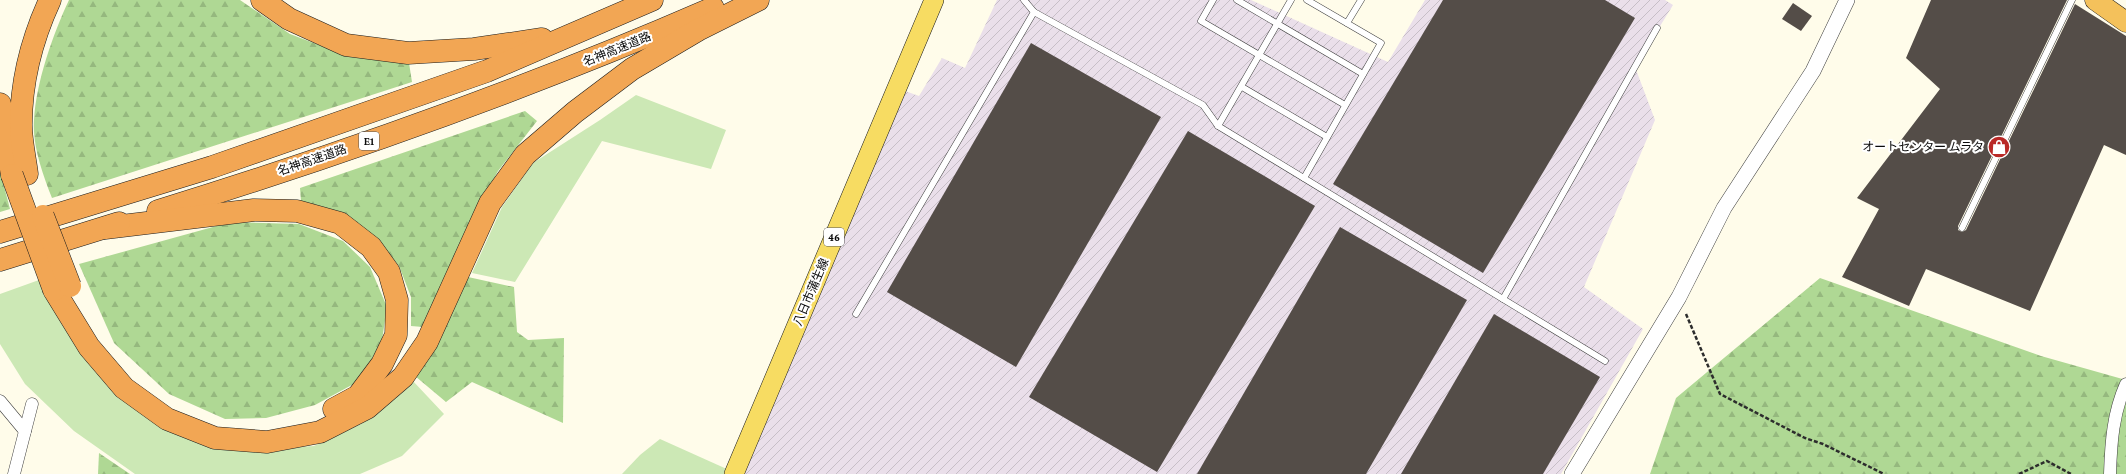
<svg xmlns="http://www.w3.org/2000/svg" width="2126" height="474" font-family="'Crimson Pro','Noto Sans JP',serif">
	<defs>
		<pattern id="industrial-furrows" width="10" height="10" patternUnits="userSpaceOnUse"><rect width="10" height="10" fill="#eadfea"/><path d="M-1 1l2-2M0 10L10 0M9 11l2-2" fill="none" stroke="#c7bec7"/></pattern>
		<pattern id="forest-firs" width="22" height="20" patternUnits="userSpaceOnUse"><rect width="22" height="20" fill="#afd894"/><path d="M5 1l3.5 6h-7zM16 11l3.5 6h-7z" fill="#95b87e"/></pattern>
	</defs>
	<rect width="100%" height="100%" fill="#fffcea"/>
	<!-- industrial -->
	<polygon fill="url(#industrial-furrows)" points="997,0 1251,0 1388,62 1425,0 1665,0 1673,5 1635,67 1655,120 1584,287 1643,329 1561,474 735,474 894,87 919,96 942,58 965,68"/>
	<!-- grass -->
	<g fill="#cce8b5">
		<polygon points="636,95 726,130 711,169 602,141 515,282 472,273 502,207 533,163 600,120"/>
		<polygon points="39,280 66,329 112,383 254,450 314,446 361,424 412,380 444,414 402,456 360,474 135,474 74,431 25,384 0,344 0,294"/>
		<polygon points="660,439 729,470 727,474 622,474 640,455"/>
	</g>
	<!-- forest -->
	<g fill="url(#forest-firs)">
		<path d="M 69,0 L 240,0 L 290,34 L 348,56 L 409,63 L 412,82 L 52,198 C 43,175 32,145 34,120 C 36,82 53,34 69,0 Z"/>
		<polygon points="525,111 537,121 498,171 467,228 423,327 411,326 411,297 399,266 377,239 301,201 300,188"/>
		<polygon points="0,171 10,209 0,212"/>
		<polygon points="231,222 299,224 343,241 370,267 387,307 382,340 361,380 315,405 266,418 225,419 169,394 114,343 79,264"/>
		<polygon points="468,277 514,287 517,332 528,340 564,338 563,423 472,382 446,402 415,376"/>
		<polygon points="1820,278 2041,356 2126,380 2126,474 1650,474 1676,398"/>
		<polygon points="99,453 130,474 98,474"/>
	</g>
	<!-- building -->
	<g fill="#544d48">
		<polygon points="1443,0 1605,0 1635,18 1483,273 1333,184"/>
		<polygon points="1931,0 2067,0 1958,226 1958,230 1962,232 1966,230 2075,4 2126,36 2126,155 2104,145 2030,311 1926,269 1909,306 1842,277 1879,209 1857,198 1940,89 1906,58"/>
		<polygon points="1793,3 1812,16 1801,31 1782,19"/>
		<polygon points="1031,43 1161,117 1016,367 887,292"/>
		<polygon points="1188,131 1315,206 1157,472 1029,397"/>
		<polygon points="1340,227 1467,300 1366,474 1197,474"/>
		<polygon points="1494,314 1600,377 1543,474 1401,474"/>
	</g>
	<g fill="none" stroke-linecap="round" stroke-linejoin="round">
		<!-- service casing -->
		<g stroke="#3e3e3e" stroke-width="7">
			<g id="service">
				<polyline points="1213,0 1201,21 1345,105"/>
				<polyline points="1237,0 1363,74"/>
				<polyline points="1034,12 1203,105 1218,126 1605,361"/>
				<polyline points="1347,23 1361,0"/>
				<polyline points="1242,87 1327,137"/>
				<polyline points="1218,126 1291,0"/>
				<polyline points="1304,178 1381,43 1307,0"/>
				<polyline points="1962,228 2072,0"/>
				<polyline points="1503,299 1657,28"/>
				<polyline points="856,314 1034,12 1024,0"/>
			</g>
		</g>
		<!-- minor casing -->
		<g stroke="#3e3e3e" stroke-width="13">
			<g id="minor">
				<polyline points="0,401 25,431"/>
				<polyline points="14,474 32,404"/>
				<path d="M 2110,474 C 2111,442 2113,413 2126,384"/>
			</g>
		</g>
		<!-- tertiary casing -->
		<g stroke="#3e3e3e" stroke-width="16">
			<polyline id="tertiary" points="1572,474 1679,297 1724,208 1813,71 1847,0"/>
		</g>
		<!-- primary casing -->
		<g stroke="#1c1c1c" stroke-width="20">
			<polyline id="primary" points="734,474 934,0"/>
		</g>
		<!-- trunk casing -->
		<g stroke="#1c1c1c" stroke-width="21">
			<polyline id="trunk" points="2095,0 2126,22"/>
		</g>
		<!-- motorway casing -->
		<g stroke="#1c1c1c" stroke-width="23">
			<g id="motorway">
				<polyline points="262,0 289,19 346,45 408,53 474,49 542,39"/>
				<polyline points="0,104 12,175"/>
				<path d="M 27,174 C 25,158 21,141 21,125 C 21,82 32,39 50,0"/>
				<path d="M 158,211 C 346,153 532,87 713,8"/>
				<polyline points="105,228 254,210 297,211 340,223 371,247 389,272 397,300 396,335 382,364 358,396 334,409"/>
				<polyline points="0,232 212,167 487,71 652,0"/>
				<polyline points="0,260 119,223"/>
				<polyline points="54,290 89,347 124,388 167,419 215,438 267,442 320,432 367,408 403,377 427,342 490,203 525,155 575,112 632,69 698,30 758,0"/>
			</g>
		</g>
		<!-- path -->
		<g stroke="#2d2d2d" stroke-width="2.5" stroke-dasharray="4 2" stroke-linecap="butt">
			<polyline points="1686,314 1720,394 1805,438 1823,444 1884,474"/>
			<polyline points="2019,474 2047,461 2071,474"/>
		</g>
		<!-- service -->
		<use href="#service" stroke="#fff" stroke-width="6"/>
		<!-- minor -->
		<use href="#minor" stroke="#fff" stroke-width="12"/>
		<!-- tertiary -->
		<use href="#tertiary" stroke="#fff" stroke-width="15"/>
		<!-- primary -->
		<use href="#primary" stroke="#f7dc62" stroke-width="19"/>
		<!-- trunk -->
		<use href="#trunk" stroke="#f4c15b" stroke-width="20"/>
		<!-- motorway -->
		<use href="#motorway" stroke="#f2a654" stroke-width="22"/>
		<!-- motorway-bridge casing -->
		<g stroke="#1c1c1c" stroke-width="23" stroke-linecap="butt">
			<g id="motorway-bridge">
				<polyline points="12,175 54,290"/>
				<polyline points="43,216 70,286"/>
			</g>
		</g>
		<!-- motorway-bridge -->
		<use href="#motorway-bridge" stroke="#f2a654" stroke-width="22"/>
	</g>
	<!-- icons -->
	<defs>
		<g id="shop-disc" transform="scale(1.15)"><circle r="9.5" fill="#b92826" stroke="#fff"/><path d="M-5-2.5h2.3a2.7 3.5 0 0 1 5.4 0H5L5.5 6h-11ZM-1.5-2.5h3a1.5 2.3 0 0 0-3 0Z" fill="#fff"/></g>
	</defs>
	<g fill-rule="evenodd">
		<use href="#shop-disc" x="1999" y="147"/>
	</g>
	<g text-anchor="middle" stroke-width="4" stroke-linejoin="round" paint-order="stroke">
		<!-- shield labels -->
		<g fill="#fff" stroke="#545454" stroke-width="1">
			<rect x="359" y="132" width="20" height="18" rx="3"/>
			<rect x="824" y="228" width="20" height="18" rx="3"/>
		</g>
		<g font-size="11" font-weight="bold" fill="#0b0b0b">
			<text x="369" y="145">E1</text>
			<text x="834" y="241">46</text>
		</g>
		<!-- street labels -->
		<g font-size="12" fill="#0b0b0b" stroke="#fff">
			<text transform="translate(617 49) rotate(-22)" y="4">名神高速道路</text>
			<text transform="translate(312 160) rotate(-19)" y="4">名神高速道路</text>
			<text transform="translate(811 292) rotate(-67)" y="4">八日市蒲生線</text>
		</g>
		<!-- poi labels -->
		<g font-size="12" fill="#0b0b0b" stroke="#fff" text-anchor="end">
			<text x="1984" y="151">オートセンター ムラタ</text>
		</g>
	</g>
</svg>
